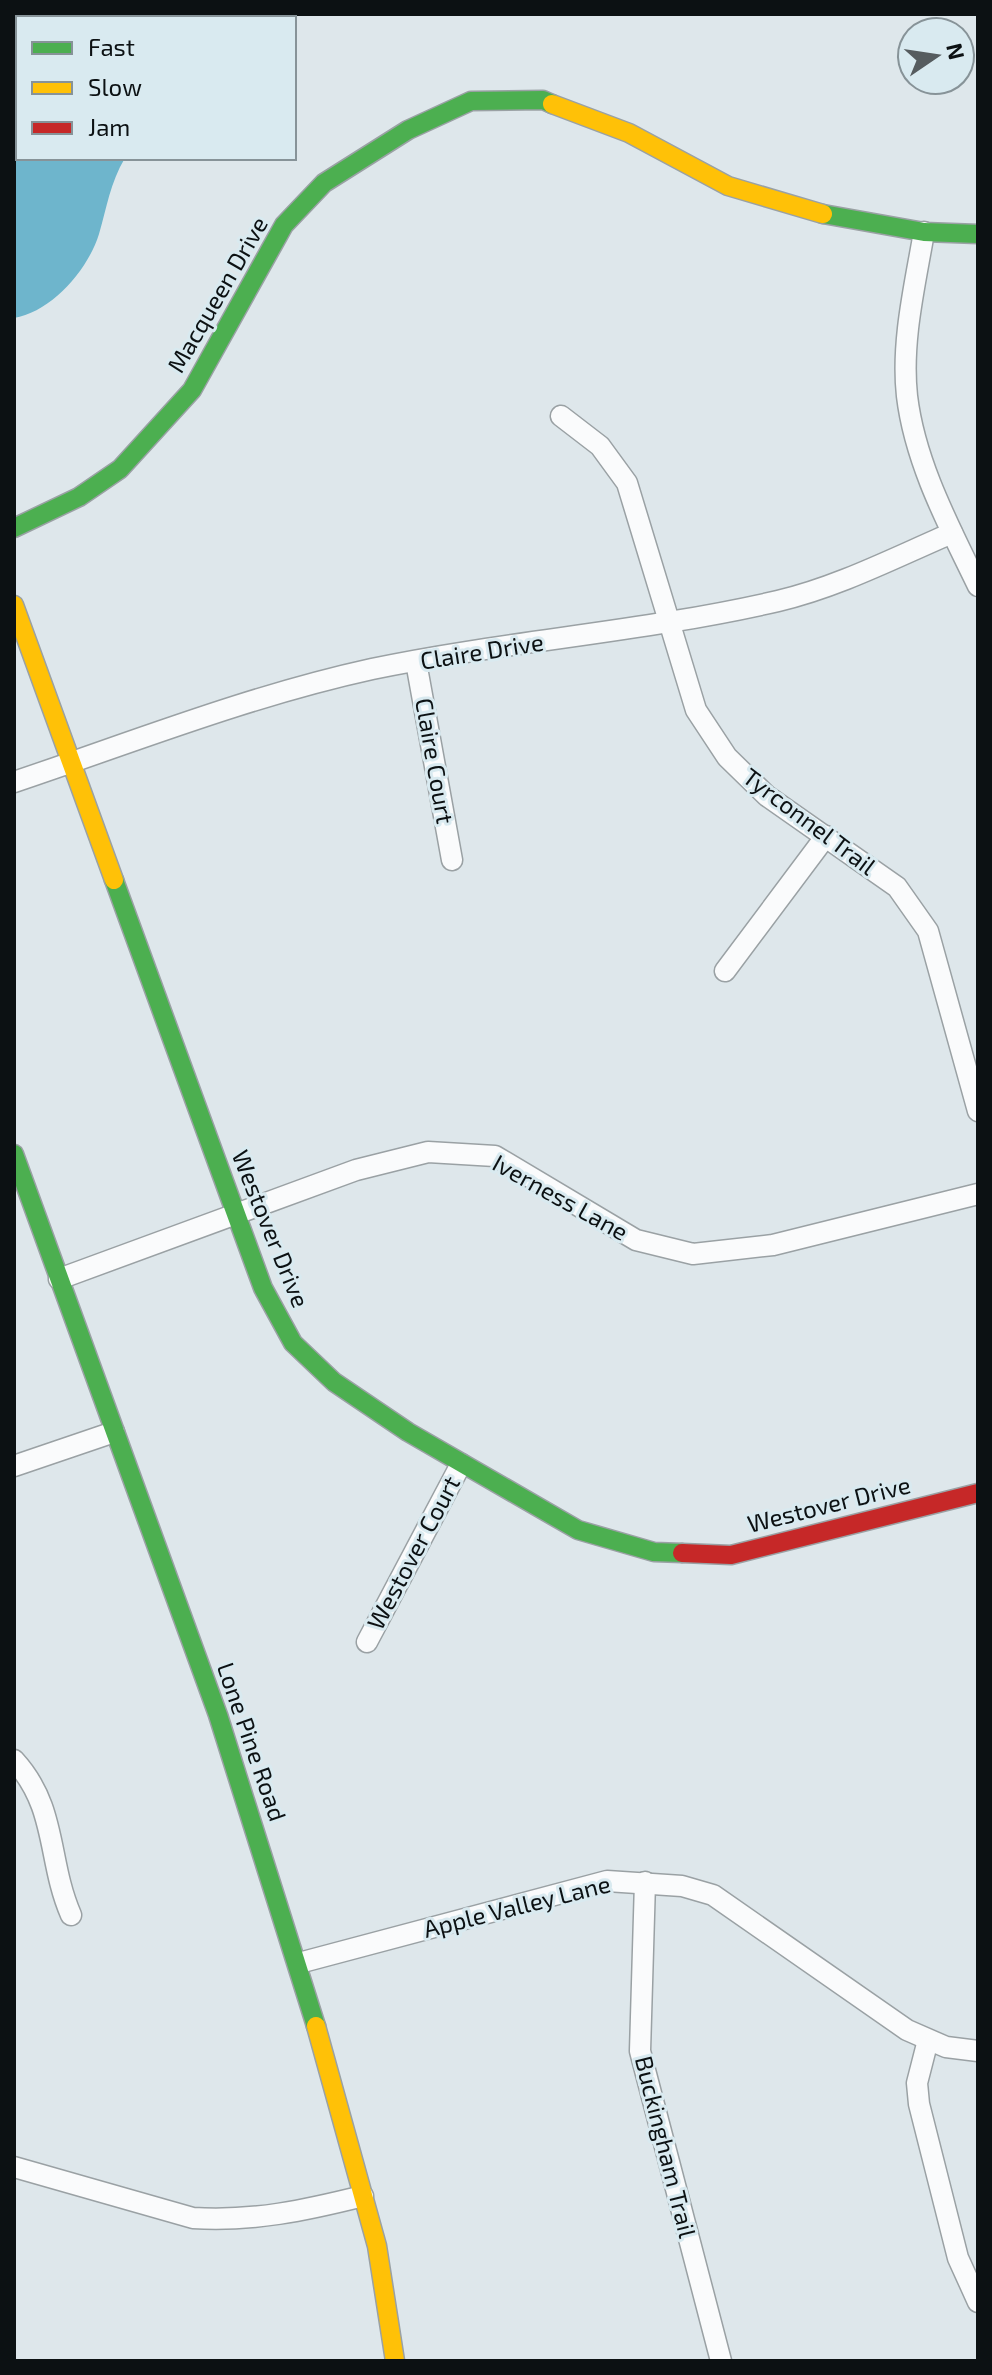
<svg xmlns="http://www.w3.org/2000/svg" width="992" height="2375" font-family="'Exo 2',sans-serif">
	<rect width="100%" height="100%" fill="#dee7eb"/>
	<!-- built -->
	<polygon fill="#ccdde4" points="14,14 288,14 274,18 18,18 18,96 14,97"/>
	<!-- water -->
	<path fill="#6eb5cc" d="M 125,158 C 110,183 107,207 99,234 C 88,270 51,312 14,318 L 14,159 Z"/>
	<!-- building -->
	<polygon fill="#acc9d2" points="14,14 67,14 67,15 18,18 18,28 14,29"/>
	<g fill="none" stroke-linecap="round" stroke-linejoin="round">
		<!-- lane casing -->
		<g stroke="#9aa1a4" stroke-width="13">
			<g id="lane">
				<polyline points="154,18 169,14"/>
				<polyline points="14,56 18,55"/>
			</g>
		</g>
		<!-- street casing -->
		<g stroke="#9aa1a4" stroke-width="23">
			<g id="street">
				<path d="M 924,232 C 915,285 901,342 907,396 C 915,463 949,526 978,586"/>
				<polyline points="561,416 600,446 627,483 696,710 727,757 767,796 897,887 928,931 978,1111"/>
				<polyline points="416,662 452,860"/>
				<path d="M 14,782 C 133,742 249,696 372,669 C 506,641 644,632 778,601 C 838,587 896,557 952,533"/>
				<polyline points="725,971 826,836"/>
				<polyline points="59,1279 356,1170 428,1152 495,1156 636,1240 693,1254 773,1245 978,1194"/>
				<polyline points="14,1466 114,1432"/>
				<polyline points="367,1642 461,1464"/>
				<path d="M 14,1760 C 58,1808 47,1860 71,1915"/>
				<polyline points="645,1882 640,2051 721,2361"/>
				<polyline points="299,1963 607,1881 682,1886 713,1895 907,2030 946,2047 978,2051"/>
				<polyline points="928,2040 917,2083 919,2104 958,2258 978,2302"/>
				<path d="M 14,2167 L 193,2218 C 252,2222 307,2210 363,2196"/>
			</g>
		</g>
		<!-- fast casing -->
		<g stroke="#9aa1a4" stroke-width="21">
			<g id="fast">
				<polyline points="823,214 924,232 978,234"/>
				<polyline points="14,528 79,497 120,469 192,390 284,225 324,183 408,130 471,101 543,100 552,104"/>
				<polyline points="114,880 263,1288 293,1343 334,1382 408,1432 578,1530 654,1552 682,1553"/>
				<polyline points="14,1154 218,1715 316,2026"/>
			</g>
		</g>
		<!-- slow casing -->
		<g stroke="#9aa1a4" stroke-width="21">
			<g id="slow">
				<polyline points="552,104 629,133 728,186 823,214"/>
				<polyline points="14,605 114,880"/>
				<polyline points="316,2026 377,2246 395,2361"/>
			</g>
		</g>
		<!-- jam casing -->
		<g stroke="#9aa1a4" stroke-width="21">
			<polyline id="jam" points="682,1553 731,1555 978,1493"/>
		</g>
		<!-- lane -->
		<use href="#lane" stroke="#fafbfc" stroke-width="10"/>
		<!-- street -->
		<use href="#street" stroke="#fafbfc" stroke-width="20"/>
		<!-- fast -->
		<use href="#fast" stroke="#4caf50" stroke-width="18"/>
		<!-- slow -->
		<use href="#slow" stroke="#ffc107" stroke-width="18"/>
		<!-- jam -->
		<use href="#jam" stroke="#c62828" stroke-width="18"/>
	</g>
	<g text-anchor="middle" stroke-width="6" stroke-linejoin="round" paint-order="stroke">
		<!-- street labels -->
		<g font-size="24" fill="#0c1113" stroke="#d9eaf0">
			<text transform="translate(218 295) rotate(-60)" y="8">Macqueen Drive</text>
			<text transform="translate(482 652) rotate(-9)" y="8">Claire Drive</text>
			<text transform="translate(434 761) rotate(80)" y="8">Claire Court</text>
			<text transform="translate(809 822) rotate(37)" y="8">Tyrconnel Trail</text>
			<text transform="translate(560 1198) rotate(29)" y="8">Iverness Lane</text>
			<text transform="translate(270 1229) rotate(68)" y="8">Westover Drive</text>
			<text transform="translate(829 1505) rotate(-14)" y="8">Westover Drive</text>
			<text transform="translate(414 1553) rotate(-62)" y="8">Westover Court</text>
			<text transform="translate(251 1742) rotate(71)" y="8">Lone Pine Road</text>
			<text transform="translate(517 1907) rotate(-14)" y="8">Apple Valley Lane</text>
			<text transform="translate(665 2147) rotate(76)" y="8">Buckingham Trail</text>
		</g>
	</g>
	<!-- border -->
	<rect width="992" height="2375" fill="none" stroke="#0c1113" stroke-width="32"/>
	<!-- legend -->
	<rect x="16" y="16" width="280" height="144" fill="#d9eaf0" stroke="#879398" stroke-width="2"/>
	<rect x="32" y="42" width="40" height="12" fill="#4caf50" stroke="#879398" stroke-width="2"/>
	<text x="88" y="56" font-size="24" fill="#0c1113">Fast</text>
	<rect x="32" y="82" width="40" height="12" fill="#ffc107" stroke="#879398" stroke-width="2"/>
	<text x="88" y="96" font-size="24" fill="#0c1113">Slow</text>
	<rect x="32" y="122" width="40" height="12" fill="#c62828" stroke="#879398" stroke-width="2"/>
	<text x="88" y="136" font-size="24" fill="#0c1113">Jam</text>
	<!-- north arrow -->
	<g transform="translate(936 56) rotate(77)"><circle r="38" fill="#d9eaf0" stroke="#879398" stroke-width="2"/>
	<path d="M0-6L14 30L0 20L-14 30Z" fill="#565c5f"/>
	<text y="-12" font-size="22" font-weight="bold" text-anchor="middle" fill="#0c1113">N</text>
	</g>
</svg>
